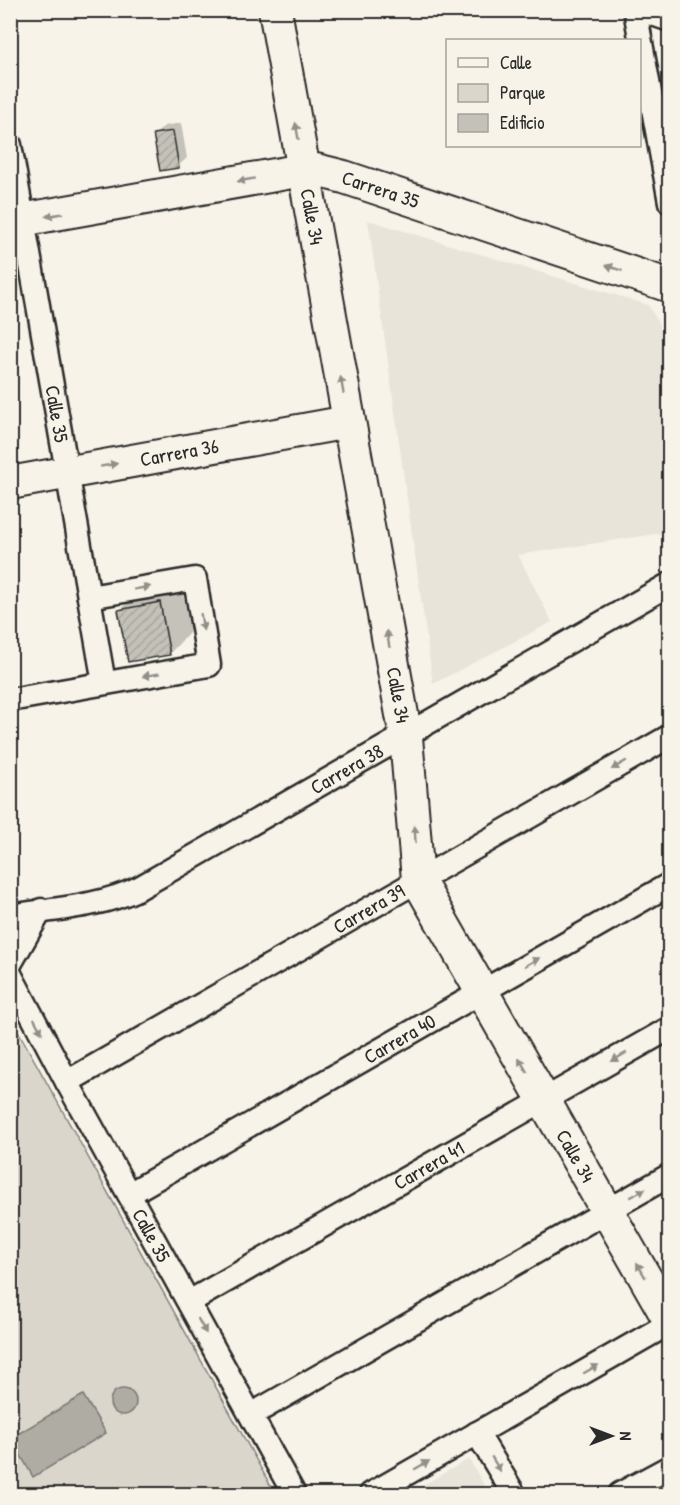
<svg xmlns="http://www.w3.org/2000/svg" width="680" height="1505" font-family="'Patrick Hand',sans-serif">
	<defs>
		<pattern id="building-hatch" width="6" height="6" patternUnits="userSpaceOnUse" patternTransform="scale(1.5)"><rect width="6" height="6" fill="#c4c1b9"/><path d="M-1 1l2-2M0 6l6-6M5 7l2-2" fill="none" stroke="#a9a69f"/></pattern>
	</defs>
	<rect width="100%" height="100%" fill="#f7f3e8"/>
	<filter id="ink" filterUnits="userSpaceOnUse"><feTurbulence type="fractalNoise" baseFrequency=".0167" numOctaves="2"/><feDisplacementMap in="SourceGraphic" scale="12" xChannelSelector="R" yChannelSelector="G"/><feConvolveMatrix kernelMatrix="1 2 1 2 8 2 1 2 1" color-interpolation-filters="sRGB"/></filter>
	<g filter="url(#ink)">
		<!-- built -->
		<g fill="#e8e4da">
			<polygon points="368,220 648,305 669,341 669,532 518,555 552,622 433,684"/>
			<polygon points="469,1459 489,1494 407,1494"/>
		</g>
		<!-- park -->
		<polygon fill="#dad6cc" stroke="#82807c" stroke-width="1.5" points="12,1020 268,1481 275,1494 11,1494"/>
		<!-- water -->
		<g fill="#afaca4" stroke="#7a7874" stroke-width="1.5">
			<circle cx="123" cy="1402" r="13"/>
			<polygon points="83,1395 106,1433 33,1477 11,1438"/>
		</g>
		<!-- shadow -->
		<g fill="#0003">
			<polygon points="181,123 187,158 178,166 155,135 164,126"/>
			<polygon points="181,582 190,632 169,654 120,610 142,589"/>
		</g>
		<!-- building -->
		<g fill="url(#building-hatch)" stroke="#2b2b2b" stroke-width="1.5">
			<polygon points="173,131 179,168 160,171 153,134"/>
			<polygon points="160,602 170,655 128,662 118,610"/>
		</g>
		<g fill="none" stroke-linecap="round" stroke-linejoin="round">
			<!-- street casing -->
			<g stroke="#2b2b2b" stroke-width="27">
				<g id="street">
					<polyline points="635,10 670,202"/>
					<polyline points="641,10 670,20"/>
					<path id="s1" d="M 10,145 L 104,683"/>
					<polyline points="10,700 209,665 195,579 89,597"/>
					<path id="s2" d="M 10,916 C 53,909 100,907 139,888 L 670,584"/>
					<polyline points="10,964 41,910"/>
					<path id="s3" d="M 10,974 L 67,1082 L 294,1494"/>
					<path id="s4" d="M 67,1082 L 670,736"/>
					<path id="s5" d="M 129,1194 L 670,884"/>
					<path id="s6" d="M 189,1302 L 670,1028"/>
					<polyline points="251,1415 670,1175"/>
					<polyline points="477,1433 514,1494"/>
					<polyline points="371,1494 670,1323"/>
					<polyline points="620,1494 670,1467"/>
				</g>
			</g>
			<!-- secondary casing -->
			<g stroke="#2b2b2b" stroke-width="36">
				<g id="secondary">
					<path id="s7" d="M 275,10 L 406,737 L 418,880 L 670,1321"/>
					<path id="s8" d="M 10,222 L 303,170 L 316,170 L 344,177 L 670,286"/>
					<path id="s9" d="M 10,483 L 348,422"/>
				</g>
			</g>
			<!-- street -->
			<use href="#street" stroke="#f7f3e8" stroke-width="22"/>
			<!-- secondary -->
			<use href="#secondary" stroke="#f7f3e8" stroke-width="32"/>
		</g>
		<!-- one-way arrows -->
		<defs><path id="oneway-solid" d="M-6-.8H1V-3.2L6.5 0L1 3.2V.8H-6Z" transform="scale(1.5)"/></defs>
		<g fill="#918f8a">
			<use href="#oneway-solid" transform="translate(297 131) rotate(-100)"/>
			<use href="#oneway-solid" transform="translate(246 180) rotate(170)"/>
			<use href="#oneway-solid" transform="translate(54 215) rotate(170)"/>
			<use href="#oneway-solid" transform="translate(614 268) rotate(-161)"/>
			<use href="#oneway-solid" transform="translate(342 385) rotate(-100)"/>
			<use href="#oneway-solid" transform="translate(109 465) rotate(-10)"/>
			<use href="#oneway-solid" transform="translate(142 588) rotate(-10)"/>
			<use href="#oneway-solid" transform="translate(202 622) rotate(81)"/>
			<use href="#oneway-solid" transform="translate(388 639) rotate(-100)"/>
			<use href="#oneway-solid" transform="translate(151 675) rotate(170)"/>
			<use href="#oneway-solid" transform="translate(619 765) rotate(150)"/>
			<use href="#oneway-solid" transform="translate(415 834) rotate(-94)"/>
			<use href="#oneway-solid" transform="translate(532 962) rotate(-30)"/>
			<use href="#oneway-solid" transform="translate(38 1026) rotate(62)"/>
			<use href="#oneway-solid" transform="translate(619 1057) rotate(150)"/>
			<use href="#oneway-solid" transform="translate(523 1065) rotate(-120)"/>
			<use href="#oneway-solid" transform="translate(638 1193) rotate(-30)"/>
			<use href="#oneway-solid" transform="translate(641 1270) rotate(-120)"/>
			<use href="#oneway-solid" transform="translate(202 1326) rotate(61)"/>
			<use href="#oneway-solid" transform="translate(591 1369) rotate(-30)"/>
			<use href="#oneway-solid" transform="translate(496 1464) rotate(59)"/>
			<use href="#oneway-solid" transform="translate(422 1465) rotate(-30)"/>
		</g>
	</g>
	<g text-anchor="middle" stroke-width="4.5" stroke-linejoin="round" paint-order="stroke">
		<!-- street labels -->
		<g font-size="20" fill="#2b2b2b" stroke="#f7f3e8">
			<text dy="7" stroke="none"><textPath href="#s8" startOffset="378">Carrera 35</textPath></text>
			<text dy="7" stroke="none"><textPath href="#s7" startOffset="210">Calle 34</textPath></text>
			<text dy="7" stroke="none"><textPath href="#s1" startOffset="273">Calle 35</textPath></text>
			<text dy="7" stroke="none"><textPath href="#s9" startOffset="172">Carrera 36</textPath></text>
			<text dy="7" stroke="none"><textPath href="#s7" startOffset="696">Calle 34</textPath></text>
			<text dy="7" stroke="none"><textPath href="#s2" startOffset="372">Carrera 38</textPath></text>
			<text dy="7" stroke="none"><textPath href="#s4" startOffset="348">Carrera 39</textPath></text>
			<text dy="7" stroke="none"><textPath href="#s5" startOffset="312">Carrera 40</textPath></text>
			<text dy="7" stroke="none"><textPath href="#s7" startOffset="1200">Calle 34</textPath></text>
			<text dy="7" stroke="none"><textPath href="#s6" startOffset="276">Carrera 41</textPath></text>
			<text dy="7" stroke="none"><textPath href="#s3" startOffset="297">Calle 35</textPath></text>
		</g>
	</g>
	<!-- margin -->
	<rect width="680" height="1505" fill="none" stroke="#f7f3e8" stroke-width="36"/>
	<rect x="18" y="18" width="644" height="1469" fill="none" stroke="#2b2b2b" stroke-width="2" filter="url(#ink)"/>
	<!-- legend -->
	<rect x="446" y="39" width="195" height="108" fill="#f7f3e8" stroke="#a5a39c" stroke-width="1.5"/>
	<rect x="458" y="58" width="30" height="9" fill="#f7f3e8" stroke="#a5a39c" stroke-width="1.5"/>
	<text x="500" y="69" font-size="18" fill="#2b2b2b">Calle</text>
	<rect x="458" y="84" width="30" height="18" fill="#dad6cc" stroke="#a5a39c" stroke-width="1.5"/>
	<text x="500" y="99" font-size="18" fill="#2b2b2b">Parque</text>
	<rect x="458" y="114" width="30" height="18" fill="#c4c1b9" stroke="#a5a39c" stroke-width="1.5"/>
	<text x="500" y="129" font-size="18" fill="#2b2b2b">Edificio</text>
	<!-- north arrow -->
	<g transform="translate(611 1436) rotate(90)" stroke="#f7f3e8" stroke-width="4.5" paint-order="stroke">
	<path d="M0-4.5L10 22L0 15L-10 22Z" fill="#2b2b2b"/>
	<text y="-9" font-size="16" font-weight="bold" text-anchor="middle" fill="#2b2b2b">N</text>
	</g>
</svg>
